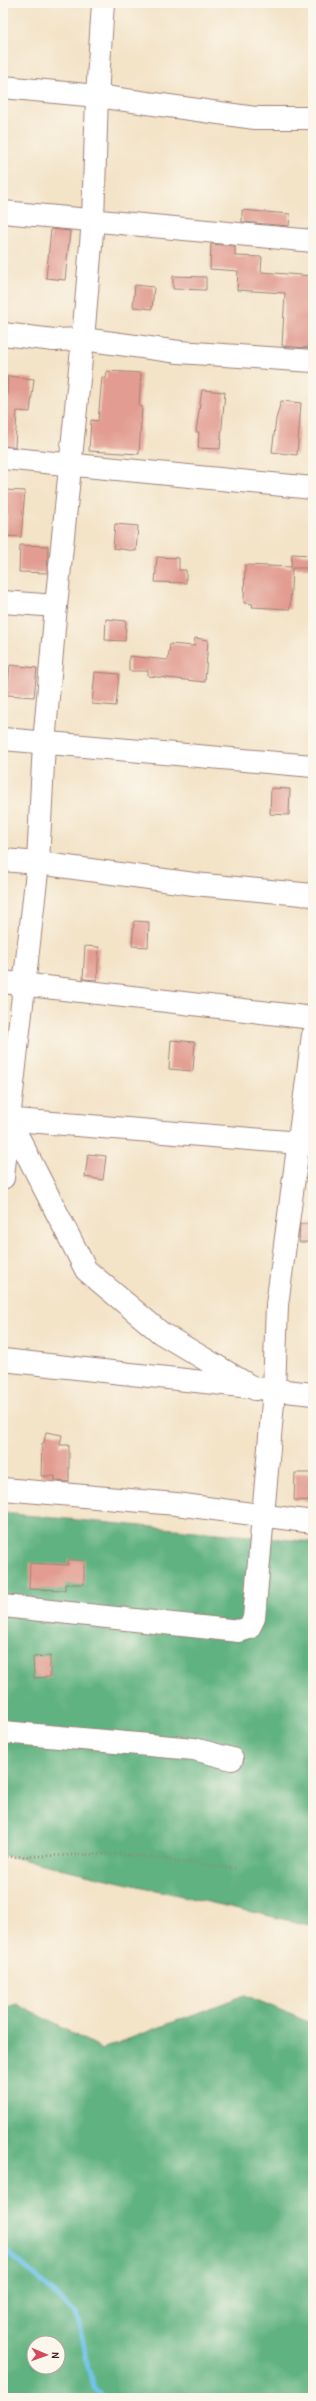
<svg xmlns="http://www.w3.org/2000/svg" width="316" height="2401" font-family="'Patrick Hand',sans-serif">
	<rect width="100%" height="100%" fill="#fbf7ec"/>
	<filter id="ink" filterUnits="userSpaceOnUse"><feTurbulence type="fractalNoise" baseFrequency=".025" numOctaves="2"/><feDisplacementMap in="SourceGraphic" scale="8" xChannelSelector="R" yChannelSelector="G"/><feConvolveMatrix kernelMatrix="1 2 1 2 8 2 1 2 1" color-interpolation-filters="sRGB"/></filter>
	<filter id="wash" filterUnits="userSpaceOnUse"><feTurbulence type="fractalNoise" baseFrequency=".012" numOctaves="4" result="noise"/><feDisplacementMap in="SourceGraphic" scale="16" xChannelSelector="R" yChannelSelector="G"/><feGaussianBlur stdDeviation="0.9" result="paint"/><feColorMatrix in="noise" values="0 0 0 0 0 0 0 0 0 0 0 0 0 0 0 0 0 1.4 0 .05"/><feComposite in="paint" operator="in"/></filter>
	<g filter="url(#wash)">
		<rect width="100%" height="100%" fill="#f3e3c7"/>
		<!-- forest -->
		<g fill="#61b280" stroke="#566856" fill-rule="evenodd">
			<polygon points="3,1513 313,1542 313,1926 3,1855"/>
			<path d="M 245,1995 L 313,2024 L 313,2398 L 3,2398 L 3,2008 L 17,2004 L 102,2049 ZM 34,2343 L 58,2343 L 58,2367 L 34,2367 Z"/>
		</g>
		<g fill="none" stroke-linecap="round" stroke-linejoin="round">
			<!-- stream -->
			<polyline stroke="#6ec2ea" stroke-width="5" points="3,2247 76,2313 94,2388 105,2398"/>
		</g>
		<g id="blocks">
			<!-- building -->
			<g fill="#e29c91">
				<polygon points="242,210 290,214 289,226 242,222"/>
				<polygon points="51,229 70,231 65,280 46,278"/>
				<polygon points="211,244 235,246 235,256 262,257 261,272 313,276 308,348 282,346 285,293 237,290 238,271 210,269"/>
				<polygon points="173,276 206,277 206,290 173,289"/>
				<polygon points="135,285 154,287 152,309 133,307"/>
				<polygon points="107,371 141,373 139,406 142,407 139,454 89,451 91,420 98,421 102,377 106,378"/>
				<polygon points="8,376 34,379 30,412 17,411 15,447 3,446 3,393 7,394"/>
				<polygon points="202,390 225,392 220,449 198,448 199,432 196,432"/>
				<polygon points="281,401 301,403 297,455 272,452 276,419"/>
				<polygon points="3,490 25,491 21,537 6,536 7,514 3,514"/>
				<polygon points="115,524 138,526 136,551 113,548"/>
				<polygon points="20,545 48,546 47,573 19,572"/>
				<polygon points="292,554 313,555 313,568 292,568 290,609 252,607 253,604 244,603 245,565 291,567"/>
				<polygon points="157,557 179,558 179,570 186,570 186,583 155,582"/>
				<polygon points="106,619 126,621 125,641 105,640"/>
				<polygon points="195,638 208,640 205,682 148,676 148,671 129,671 129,656 168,660 170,644 194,646"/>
				<polygon points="10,665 37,668 34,697 7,695"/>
				<polygon points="95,672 119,674 116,706 92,704"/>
				<polygon points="271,788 290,789 289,815 270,814"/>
				<polygon points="134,921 149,922 148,947 132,946"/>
				<polygon points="85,946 99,947 97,980 83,979"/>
				<polygon points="171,1040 195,1042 193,1071 169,1069"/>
				<polygon points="88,1154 106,1156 103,1180 85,1177"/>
				<polygon points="300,1224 313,1224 313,1242 299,1242"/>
				<polygon points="46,1432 62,1435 60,1445 69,1445 69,1482 55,1481 55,1476 41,1476 42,1443 44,1443"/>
				<polygon points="295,1473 313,1473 313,1501 294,1500"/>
				<polygon points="68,1560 84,1560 84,1584 65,1584 65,1590 29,1589 30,1563 68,1565"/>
				<polygon points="50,1656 50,1677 34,1678 33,1657"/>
			</g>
		</g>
	</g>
	<g filter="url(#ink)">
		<use href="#blocks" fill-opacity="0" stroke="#9e8179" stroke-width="1"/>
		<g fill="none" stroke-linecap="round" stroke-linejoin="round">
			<!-- minor casing -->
			<g stroke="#9e8179" stroke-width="24">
				<g id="minor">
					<polyline points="103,3 97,96 93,220 83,339 56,606 44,743 38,863 9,1119 86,1270 161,1333 255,1389"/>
					<polyline points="3,87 97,96 255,118 313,118"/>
					<polyline points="3,212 313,241"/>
					<polyline points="3,334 54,340 83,339 179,352 313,361"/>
					<polyline points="3,458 313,488"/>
					<polyline points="3,602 56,606"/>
					<polyline points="3,739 313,766"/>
					<polyline points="3,860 38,863 194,884 313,895"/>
					<polyline points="3,982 313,1018"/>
					<polyline points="3,1119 312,1144"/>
					<polyline points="3,1178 9,1119"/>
					<polyline points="3,1360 313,1394"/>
					<polyline points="3,1489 176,1504 313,1522"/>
					<polyline points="3,1606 239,1631 249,1628 254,1618 274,1391 277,1305 313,1035"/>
					<polyline points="3,1732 194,1749 232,1759"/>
				</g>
			</g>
			<!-- path -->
			<polyline stroke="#9e8179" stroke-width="2.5" stroke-dasharray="1 3" stroke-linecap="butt" points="3,1857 109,1854 152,1857 238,1869"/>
			<!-- minor -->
			<use href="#minor" stroke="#fff" stroke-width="22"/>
		</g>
	</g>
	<!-- margin -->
	<rect width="316" height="2401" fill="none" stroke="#fbf7ec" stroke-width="16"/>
	<!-- north arrow -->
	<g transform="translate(46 2355) rotate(92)"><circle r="19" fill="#fbf7ec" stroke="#b4a19f"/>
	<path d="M0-3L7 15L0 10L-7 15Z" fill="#d1495b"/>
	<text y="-6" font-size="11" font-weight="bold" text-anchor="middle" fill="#4a1f2b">N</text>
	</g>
</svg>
